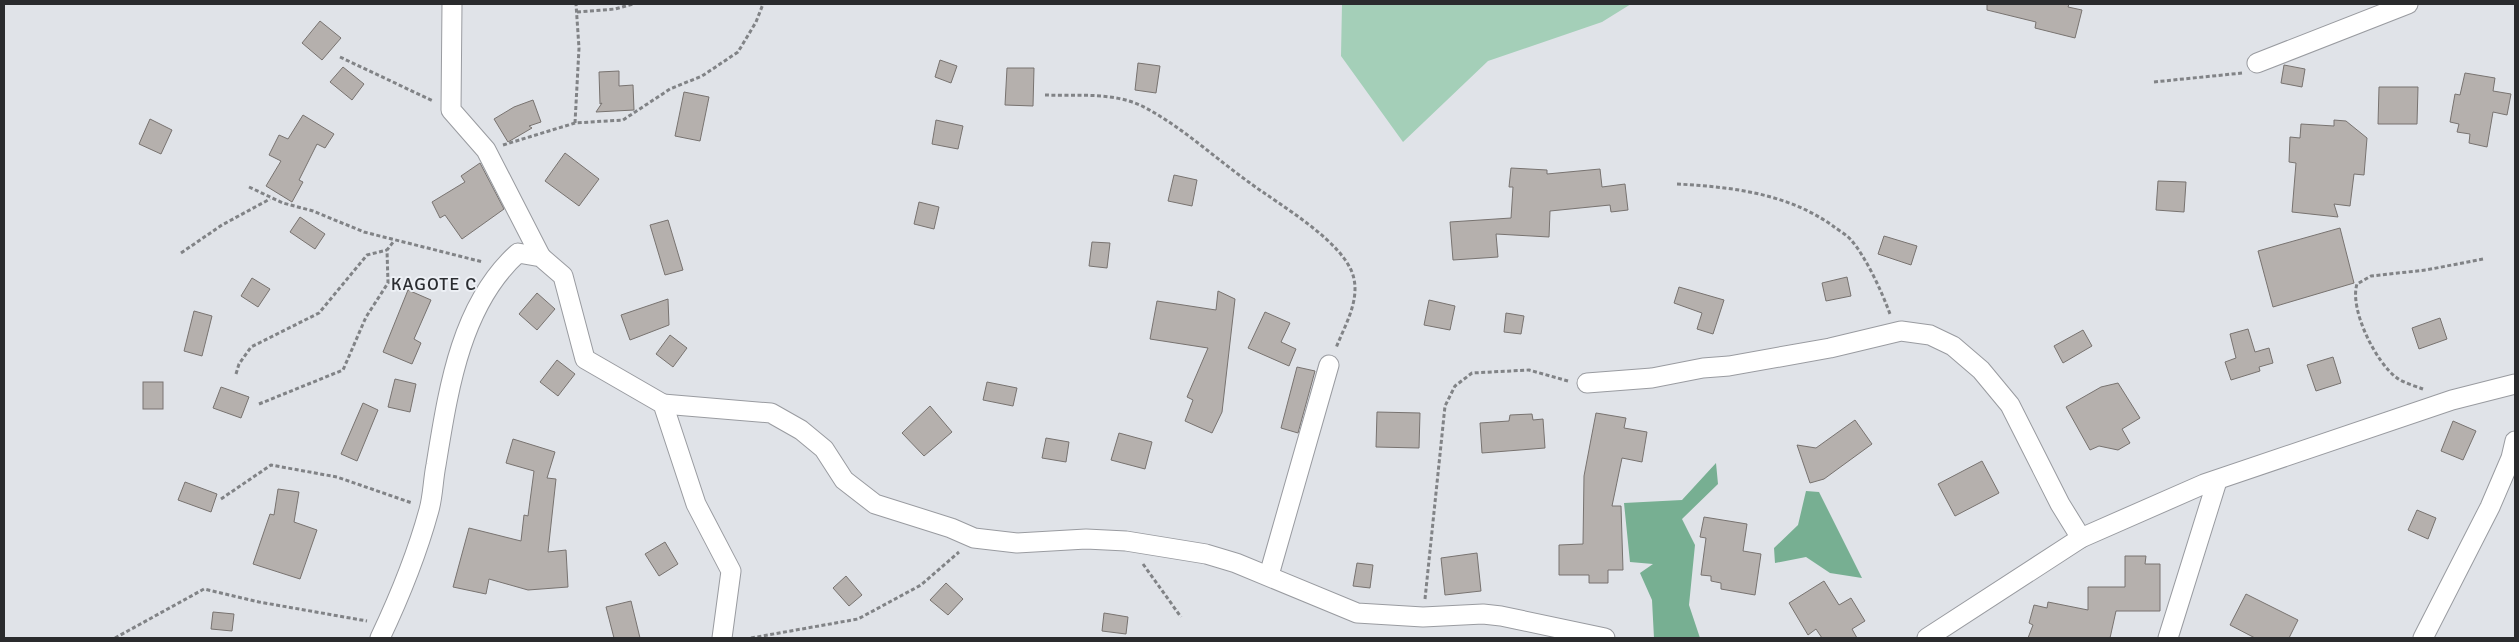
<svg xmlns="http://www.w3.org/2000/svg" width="2519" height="642" font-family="Signika,sans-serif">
	<rect width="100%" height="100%" fill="#e0e3e8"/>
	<!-- green -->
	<polygon fill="#a4cfb8" points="1342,4 1631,4 1602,22 1488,61 1403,142 1341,56"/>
	<!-- forest -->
	<g fill="#77af92">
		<polygon points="1716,463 1718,484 1682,519 1695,545 1689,605 1700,638 1654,638 1652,600 1640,573 1653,564 1630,562 1624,503 1682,500"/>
		<polygon points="1806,491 1819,492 1862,578 1830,573 1806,557 1775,563 1774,548 1798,525"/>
	</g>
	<!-- building -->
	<g fill="#b5b0ad" stroke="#787370">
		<polygon points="1987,4 2069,4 2068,7 2082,10 2075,38 2035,28 2036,22 1987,10"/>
		<polygon points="320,21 341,38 322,60 302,43"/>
		<polygon points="940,60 957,66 951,83 935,77"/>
		<polygon points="1138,63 1160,66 1156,93 1135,90"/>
		<polygon points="2284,65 2305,69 2302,87 2281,83"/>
		<polygon points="343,67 364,84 352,100 330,82"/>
		<polygon points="1007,68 1034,68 1033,106 1005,105"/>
		<polygon points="619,71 619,86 633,85 634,110 596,112 602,103 600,104 599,72"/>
		<polygon points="2465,73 2495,78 2493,91 2511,94 2507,115 2493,112 2487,147 2469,143 2470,134 2457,132 2459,124 2450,122 2455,94 2460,95"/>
		<polygon points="2379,87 2418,87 2417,124 2378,124"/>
		<polygon points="684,92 709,97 700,141 675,136"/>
		<polygon points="533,100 541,122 529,126 532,128 508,142 494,119 514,107"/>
		<polygon points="303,115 334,134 325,148 317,144 299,180 303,182 292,202 266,186 281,161 269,155 279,135 288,139"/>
		<polygon points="150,119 172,130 161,154 139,144"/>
		<polygon points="936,120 963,126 958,149 932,144"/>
		<polygon points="2334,120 2346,121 2367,138 2364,175 2354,174 2350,206 2334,204 2338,217 2292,212 2296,163 2289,162 2290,137 2300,138 2301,124 2334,126"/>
		<polygon points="565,153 599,179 579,206 545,181"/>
		<polygon points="480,163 504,209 462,239 445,215 440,218 432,202 465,182 461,176"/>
		<polygon points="1511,168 1547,170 1547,174 1600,169 1602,187 1625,184 1628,210 1611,212 1610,205 1550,211 1549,237 1496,234 1498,257 1453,260 1450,222 1511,218 1513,187 1509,187"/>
		<polygon points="1174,175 1197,180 1192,206 1168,201"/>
		<polygon points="2158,181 2186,182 2184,212 2156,210"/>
		<polygon points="919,202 939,207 934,229 914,224"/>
		<polygon points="300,217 325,234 315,249 290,232"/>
		<polygon points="668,220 683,270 665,275 650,225"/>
		<polygon points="2340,228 2354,283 2273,307 2258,251"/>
		<polygon points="1884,236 1917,246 1911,265 1878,254"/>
		<polygon points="1092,242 1110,243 1107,268 1089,266"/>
		<polygon points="1847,277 1851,296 1826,301 1822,283"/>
		<polygon points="252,278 270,289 258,307 241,296"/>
		<polygon points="1679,287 1724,300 1713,334 1697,329 1702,313 1674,303"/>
		<polygon points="408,290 431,300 414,339 421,343 412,364 383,352"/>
		<polygon points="1218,291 1235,299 1222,412 1212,433 1185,421 1193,400 1187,397 1208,348 1150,339 1157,301 1216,310"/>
		<polygon points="537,293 555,309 537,330 519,314"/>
		<polygon points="668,299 669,325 630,340 621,315"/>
		<polygon points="1429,300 1455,306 1450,330 1424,325"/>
		<polygon points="194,311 212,316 202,356 184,351"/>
		<polygon points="1265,312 1290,323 1281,342 1296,349 1289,366 1248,348"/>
		<polygon points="1506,313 1524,316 1521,334 1504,332"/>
		<polygon points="2440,318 2447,339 2419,349 2412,328"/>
		<polygon points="2248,329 2255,352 2269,348 2273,363 2259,367 2260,371 2231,380 2225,362 2236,358 2230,334"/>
		<polygon points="2083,330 2092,346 2063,363 2054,346"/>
		<polygon points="670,335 687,348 673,367 656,354"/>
		<polygon points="2333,357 2341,383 2316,391 2307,365"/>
		<polygon points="557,360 575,374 558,396 540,382"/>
		<polygon points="1297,367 1315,371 1298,433 1281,428"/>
		<polygon points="395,379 416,384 410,412 388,407"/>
		<rect x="143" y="382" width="20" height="27"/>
		<polygon points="987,382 1017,388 1013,406 983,400"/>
		<polygon points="2118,383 2140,418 2122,429 2130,443 2118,450 2099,446 2090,450 2066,407 2101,387"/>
		<polygon points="221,387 249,397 241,418 213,408"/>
		<polygon points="363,403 378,410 357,461 341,454"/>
		<polygon points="930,406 952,432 924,456 902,433"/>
		<polygon points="1377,412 1420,413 1419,448 1376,447"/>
		<polygon points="1596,413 1626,418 1624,428 1647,432 1642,462 1622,458 1612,506 1621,506 1623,570 1608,570 1608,583 1589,583 1589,575 1559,575 1559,545 1583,544 1584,476"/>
		<polygon points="1532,414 1533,420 1543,419 1545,448 1482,453 1480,423 1509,421 1510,415"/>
		<polygon points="1855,420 1872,444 1824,479 1810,483 1797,445 1816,448"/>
		<polygon points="2453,421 2476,431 2463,460 2441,451"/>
		<polygon points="1119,433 1152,442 1145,469 1111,460"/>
		<polygon points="1046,438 1069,442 1066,462 1042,458"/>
		<polygon points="513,439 555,452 547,478 556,479 548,552 566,550 568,587 528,590 489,579 486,594 453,587 469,528 521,541 524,515 528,516 534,471 506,463"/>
		<polygon points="1982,461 1999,493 1955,516 1938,484"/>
		<polygon points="185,482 217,494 211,512 178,500"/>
		<polygon points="278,489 299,492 294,522 317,530 300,579 253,564 270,514 274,515"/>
		<polygon points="2417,510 2436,518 2428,539 2408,530"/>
		<polygon points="1704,517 1747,524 1743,551 1761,554 1755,595 1721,589 1721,583 1711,581 1711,576 1701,575 1706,538 1700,537"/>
		<polygon points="665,542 678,564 659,576 645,554"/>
		<polygon points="1477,553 1481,591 1445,595 1441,558"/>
		<polygon points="2125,556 2146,556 2145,564 2160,564 2160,611 2116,611 2110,638 2028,638 2033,625 2029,623 2034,605 2047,608 2048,602 2088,610 2088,587 2125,587"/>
		<polygon points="1357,563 1373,565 1370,588 1353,586"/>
		<polygon points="846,576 862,595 849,606 833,588"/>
		<polygon points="1824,581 1839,605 1851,598 1865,621 1852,629 1857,638 1822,638 1816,629 1808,635 1789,603"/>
		<polygon points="946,583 963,599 948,615 930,600"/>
		<polygon points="2246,594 2298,620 2289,638 2255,638 2230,625"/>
		<polygon points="631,601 640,638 614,638 606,607"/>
		<polygon points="213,612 234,614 232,631 211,629"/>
		<polygon points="1104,613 1128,617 1126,634 1102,631"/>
	</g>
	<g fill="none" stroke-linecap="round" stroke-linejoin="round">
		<!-- minor casing -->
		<g stroke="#999ba0" stroke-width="21">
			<g id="minor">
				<polyline points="452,4 451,110 486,150 541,257"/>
				<polyline points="2257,63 2408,4"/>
				<polyline points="1587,383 1652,378 1703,368 1729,366 1830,348 1901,331 1930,335 1953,346 1981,370 2010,405 2060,504 2081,538"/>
				<polyline points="663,404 771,413 801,430 824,449 844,480 875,504 951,528 974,538 1017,543 1086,539 1126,541 1206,554 1236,563 1357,613 1423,617 1483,614 1501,616 1605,638"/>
				<polyline points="1269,575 1329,365"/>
				<path d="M 380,638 C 399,598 417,554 429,510 C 433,496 433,480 436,465 C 448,392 460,305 518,253 L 541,257 L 563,276 L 585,359 L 663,404 L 696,504 L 731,571 L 722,638"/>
				<polyline points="1927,638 2081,538 2204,484 2452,400 2515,384"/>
				<polyline points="2168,638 2217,481"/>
				<polyline points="2423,638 2490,507 2511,458 2515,441"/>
			</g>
		</g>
		<!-- path -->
		<g stroke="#818386" stroke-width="3" stroke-dasharray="4 2.5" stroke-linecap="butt">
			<polyline points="577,12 615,9 633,4"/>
			<polyline points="340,57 433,101"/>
			<polyline points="2154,82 2242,73"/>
			<path d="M 1045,95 C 1077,96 1113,92 1142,106 C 1181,126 1215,158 1250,183 C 1278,204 1347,243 1354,279 C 1359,303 1344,327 1336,348"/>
			<polyline points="575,123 579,48 576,4"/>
			<polyline points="503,145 575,123 623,120 670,89 702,76 738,52 756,22 763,4"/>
			<path d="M 1677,184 C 1731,187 1787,193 1833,226 C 1838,230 1846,234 1851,240 C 1866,257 1882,292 1890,314"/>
			<polyline points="249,187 283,203 313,211 364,232 483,262"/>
			<polyline points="181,253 222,225 270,199"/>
			<polyline points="236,374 239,364 251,347 319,313 367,255 387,250"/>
			<path d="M 2423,389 C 2415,386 2404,383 2397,378 C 2376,363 2349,309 2357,284 L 2371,276 L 2426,270 L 2483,259"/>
			<polyline points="259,404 343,370 366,317 388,283 387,250 394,241"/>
			<polyline points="221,499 271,465 337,477 412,503"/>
			<polyline points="1143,564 1181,617"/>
			<polyline points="1425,599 1445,406 1455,386 1472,373 1529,370 1568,381"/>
			<polyline points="115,638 204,589 259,602 367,621"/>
			<polyline points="751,638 858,619 921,585 959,552"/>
		</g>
		<!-- minor -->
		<use href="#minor" stroke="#fff" stroke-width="19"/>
	</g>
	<g text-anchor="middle" stroke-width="4" stroke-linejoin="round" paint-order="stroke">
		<!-- quarter labels -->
		<g font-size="18" letter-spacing="1" fill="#2b2d31" stroke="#edf0f5">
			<text x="434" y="290">KAGOTE C</text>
		</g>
	</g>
	<!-- border -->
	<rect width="2519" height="642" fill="none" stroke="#2a2b2d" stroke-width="10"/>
</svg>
